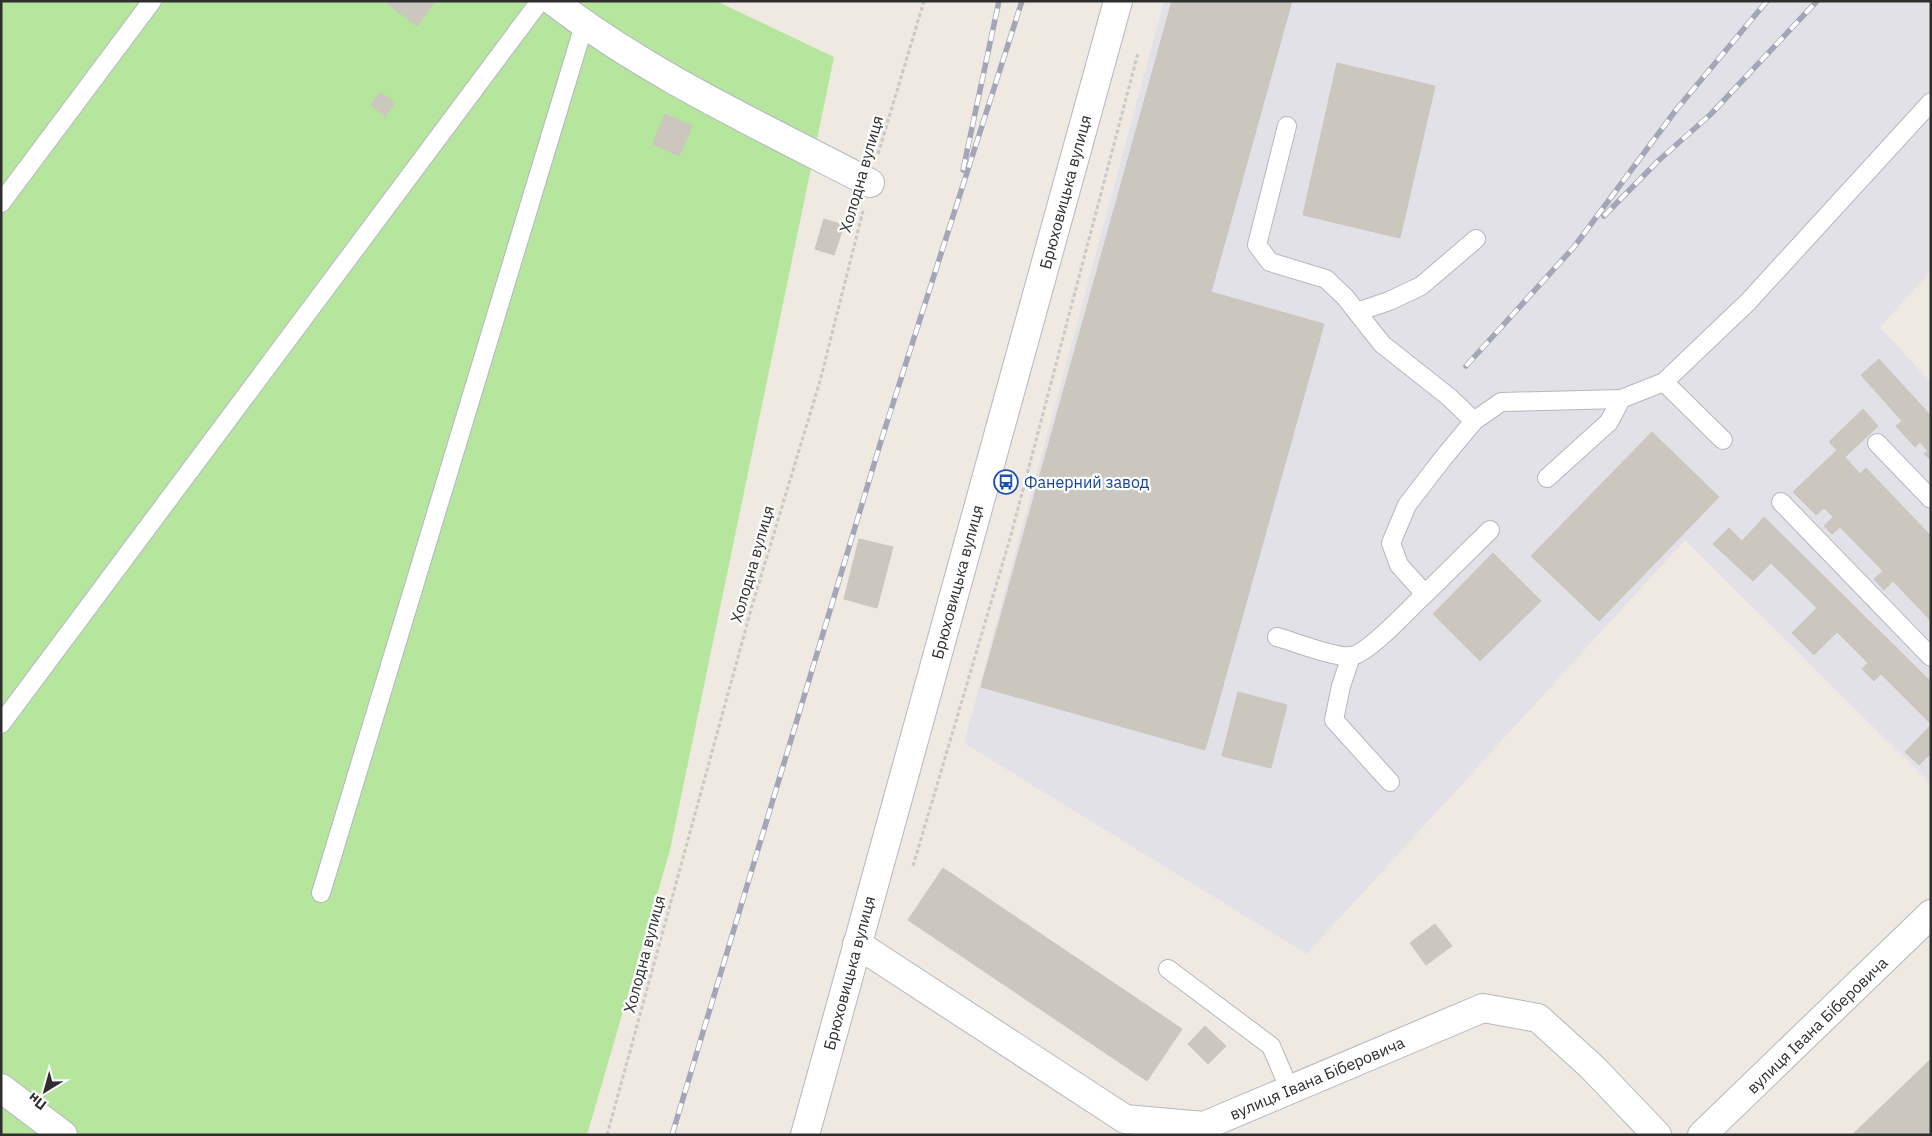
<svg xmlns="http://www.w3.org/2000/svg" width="1932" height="1136" font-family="'IBM Plex Sans',sans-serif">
	<rect width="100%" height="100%" fill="#efe9e1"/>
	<!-- industrial -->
	<polygon fill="#e3e1e8" points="1164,1 1931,1 1931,271 1880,327 1931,383 1931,784 1685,540 1307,954 964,743"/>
	<!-- green -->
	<polygon fill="#b6e59e" points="1,1 716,1 834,57 670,850 587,1135 1,1135"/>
	<!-- building -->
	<g fill="#cbc7bf" stroke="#cbc5ba">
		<polygon points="388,1 435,1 417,26 387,3"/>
		<polygon points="1172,1 1292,1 1211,292 1324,324 1205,750 981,687"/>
		<polygon points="1337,63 1435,86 1400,238 1303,215"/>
		<polygon points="380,92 395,103 385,116 371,105"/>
		<polygon points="665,114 692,126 679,156 653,144"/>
		<polygon points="824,219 844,225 834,255 815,249"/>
		<polygon points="1879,359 1931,416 1931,460 1924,454 1928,451 1920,442 1915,447 1896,426 1902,421 1861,375"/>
		<polygon points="1863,409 1878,426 1845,457 1860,474 1866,468 1929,534 1931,533 1931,621 1893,581 1884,590 1874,579 1883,571 1840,527 1832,534 1824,526 1833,517 1824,508 1816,515 1793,492 1837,450 1829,442"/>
		<polygon points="1652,432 1719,497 1599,621 1531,556"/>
		<polygon points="1764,517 1931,682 1931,724 1881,674 1874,681 1862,669 1868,663 1837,632 1814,655 1792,633 1817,608 1771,563 1753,581 1713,544 1729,528 1742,541"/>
		<polygon points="859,539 893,547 877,608 844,599"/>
		<polygon points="1493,553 1541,601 1480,661 1433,614"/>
		<polygon points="1238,692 1287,705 1271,768 1222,756"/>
		<polygon points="1931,725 1931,753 1919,765 1905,752"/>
		<polygon points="943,868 1182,1029 1147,1081 908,920"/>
		<polygon points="1435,924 1452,946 1426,965 1410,943"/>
		<polygon points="1205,1026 1226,1046 1208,1064 1188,1044"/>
		<polygon points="1931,1059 1931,1135 1852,1135"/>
	</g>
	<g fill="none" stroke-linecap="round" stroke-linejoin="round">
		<!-- service casing -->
		<g stroke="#b4b7c1" stroke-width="20">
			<g id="service">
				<polyline points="1287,126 1257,245 1270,262 1326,279 1345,297 1382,344 1449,397 1474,421"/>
				<polyline points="1,203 152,1"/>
				<polyline points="1357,312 1389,301 1421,286 1476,239"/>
				<polyline points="1664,382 1723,440"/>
				<polyline points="1877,443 1931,499"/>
				<polyline points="1547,478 1609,422 1621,399"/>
				<polyline points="1781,502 1931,657"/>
				<polyline points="1490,530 1425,594 1399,565 1391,543 1407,505 1444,457 1474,421 1501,402 1621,399 1664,382 1748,302 1931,102"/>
				<path d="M 1277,637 C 1292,641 1338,659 1352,656 C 1370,652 1410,608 1425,594"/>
				<polyline points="1351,656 1341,686 1334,720 1390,782"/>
				<polyline points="1,724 540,1"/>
				<polyline points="321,893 584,25"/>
				<polyline points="1168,969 1271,1046 1290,1090"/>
			</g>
		</g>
		<!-- minor casing -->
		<g stroke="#b4b7c1" stroke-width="30">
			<g id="minor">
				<path d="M 553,1 C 649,75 763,127 870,183"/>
				<polyline points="857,944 1125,1119 1204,1126 1483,1008 1538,1018 1592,1067 1657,1135"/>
				<polyline points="1,1088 63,1135"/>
				<polyline points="1702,1135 1931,914"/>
			</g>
		</g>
		<!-- secondary casing -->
		<g stroke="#b4b7c1" stroke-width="30">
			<polyline id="secondary" points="805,1135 1118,1"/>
		</g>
		<!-- path -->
		<g stroke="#c9c9c9" stroke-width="3" stroke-dasharray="4 2.5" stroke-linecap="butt">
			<polyline points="878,154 924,1"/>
			<polyline points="913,866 1011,535 1138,53"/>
			<polyline points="607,1135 752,606 820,381 863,211"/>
		</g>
		<!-- service -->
		<use href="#service" stroke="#fff" stroke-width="18"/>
		<!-- minor -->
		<use href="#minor" stroke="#fff" stroke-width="28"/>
		<!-- secondary -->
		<use href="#secondary" stroke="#fff" stroke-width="28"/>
		<!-- rail casing -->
		<g stroke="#a3a6b8" stroke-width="5.5">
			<g id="rail">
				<polyline points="963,170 999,1"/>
				<polyline points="1604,216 1658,161 1711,114 1817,1"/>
				<polyline points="1466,366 1574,247 1676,110 1767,1"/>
				<polyline points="672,1135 881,441 1022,1"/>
			</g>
		</g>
		<!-- rail -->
		<use href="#rail" stroke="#fff" stroke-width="4" stroke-dasharray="11" stroke-linecap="butt"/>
	</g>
	<!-- icons -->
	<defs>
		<g id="bus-ring" transform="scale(1.25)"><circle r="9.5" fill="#fff" stroke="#1a4fb4" stroke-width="1.5"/><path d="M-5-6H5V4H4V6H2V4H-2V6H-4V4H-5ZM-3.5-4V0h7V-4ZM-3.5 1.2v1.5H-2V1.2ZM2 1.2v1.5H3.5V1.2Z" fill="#1a4fb4"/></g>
	</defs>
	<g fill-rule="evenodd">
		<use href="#bus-ring" x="1006" y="482"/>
	</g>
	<g text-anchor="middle" stroke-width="4.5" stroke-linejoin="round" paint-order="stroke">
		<!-- street labels -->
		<g font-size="16" fill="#2e2e2e" stroke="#fff">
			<text transform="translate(861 174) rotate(-74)" y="6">Холодна вулиця</text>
			<text transform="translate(1065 192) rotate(-75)" y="6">Брюховицька вулиця</text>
			<text transform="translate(752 564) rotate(-74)" y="6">Холодна вулиця</text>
			<text transform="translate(957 582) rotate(-75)" y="6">Брюховицька вулиця</text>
			<text transform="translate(644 954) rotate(-75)" y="6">Холодна вулиця</text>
			<text transform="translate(849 973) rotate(-75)" y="6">Брюховицька вулиця</text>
			<text transform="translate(1817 1025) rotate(-44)" y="6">вулиця Івана Біберовича</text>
			<text transform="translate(1317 1078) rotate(-23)" y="6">вулиця Івана Біберовича</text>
		</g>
		<!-- transit labels -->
		<g font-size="16" fill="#164399" stroke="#fff" text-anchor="start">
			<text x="1024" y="488">Фанерний завод</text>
		</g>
	</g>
	<!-- border -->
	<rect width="1932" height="1136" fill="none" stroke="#2e2e2e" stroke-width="5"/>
	<!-- north arrow -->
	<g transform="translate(45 1091) rotate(217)" stroke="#ffffff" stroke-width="4" paint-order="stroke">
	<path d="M0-4L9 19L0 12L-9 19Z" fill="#2e2e2e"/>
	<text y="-8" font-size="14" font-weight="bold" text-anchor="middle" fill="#2e2e2e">Пн</text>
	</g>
</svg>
